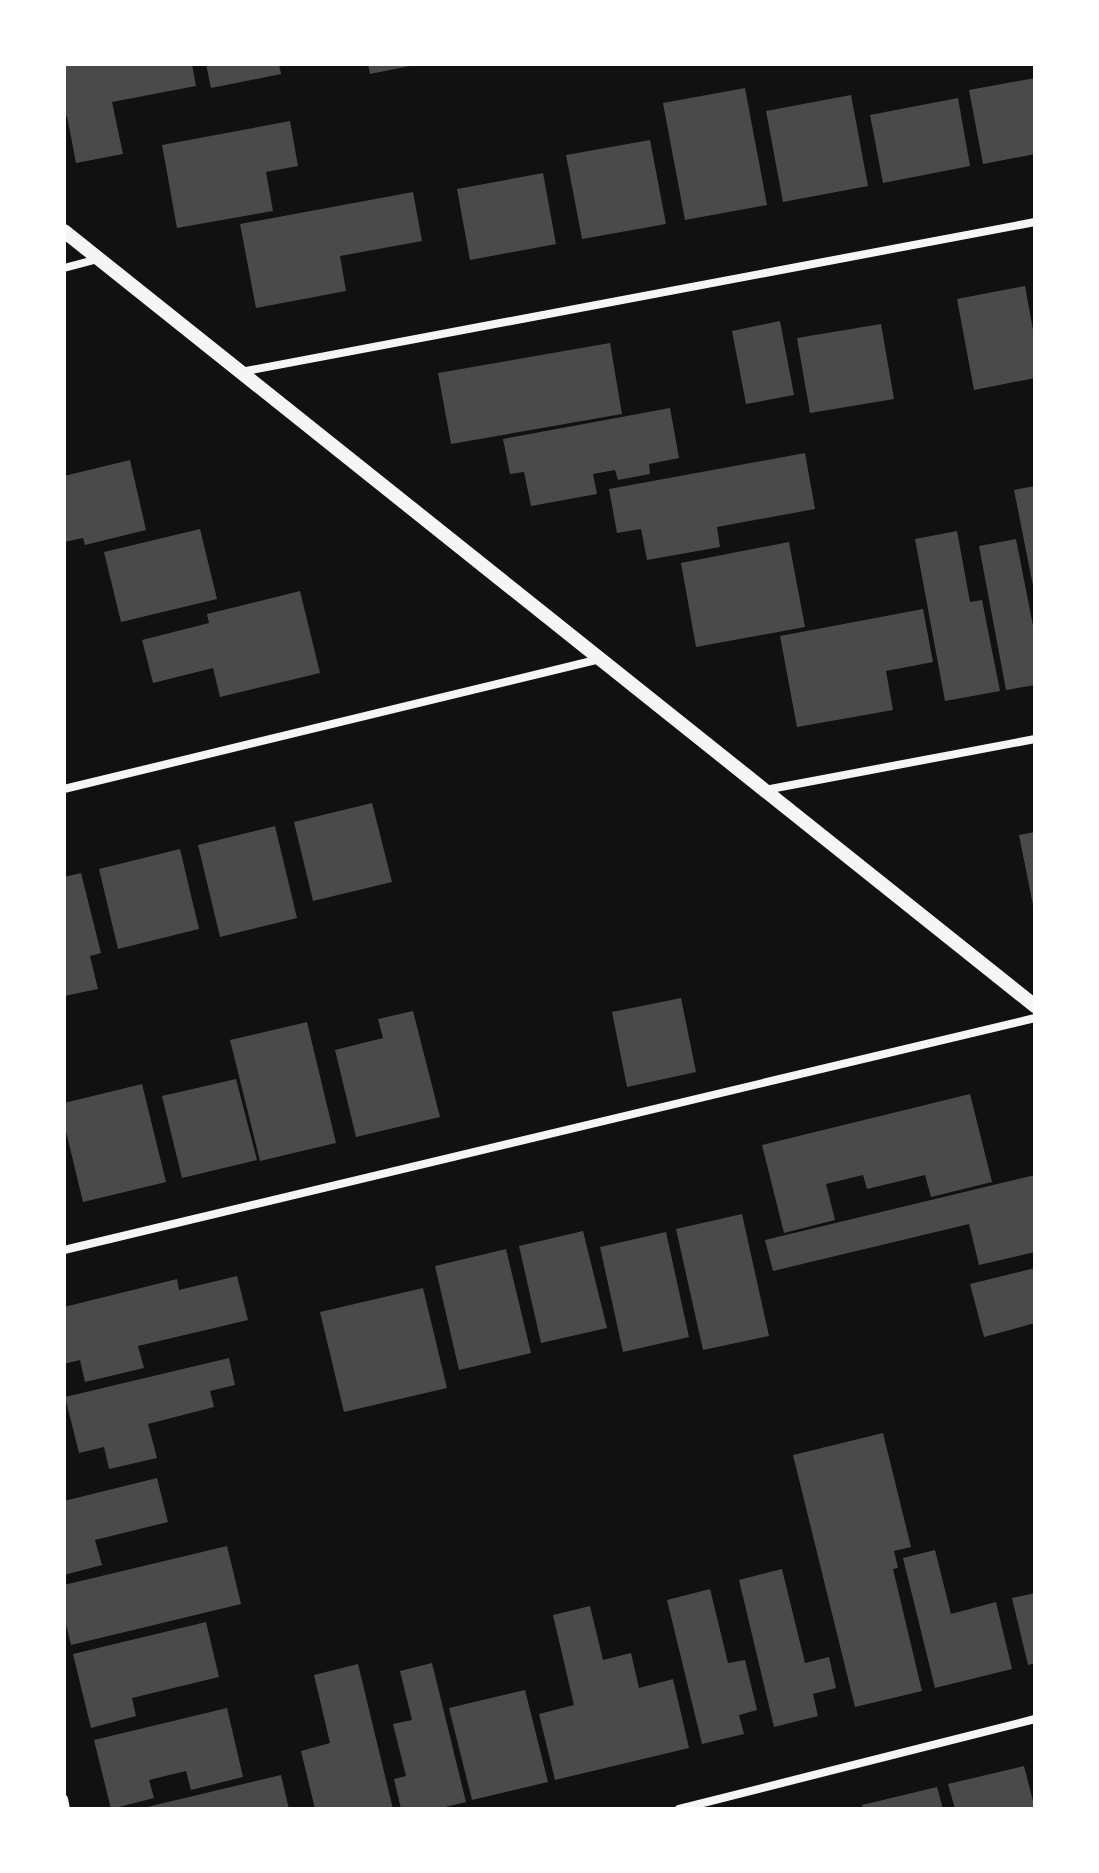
<svg xmlns="http://www.w3.org/2000/svg" width="1099" height="1873" font-family="'IBM Plex Sans',sans-serif">
	<rect width="100%" height="100%" fill="#111"/>
	<!-- building -->
	<g fill="#4a4a4a">
		<polygon points="64,64 192,64 196,86 112,102 123,154 76,163 67,116 64,117"/>
		<polygon points="206,64 279,64 281,74 211,88"/>
		<polygon points="368,64 415,64 415,65 370,74"/>
		<polygon points="1035,78 1035,154 983,164 969,90"/>
		<polygon points="745,88 767,205 685,220 663,103"/>
		<polygon points="851,95 868,186 783,202 766,111"/>
		<polygon points="958,98 970,166 883,183 870,115"/>
		<polygon points="290,121 298,166 266,172 273,211 177,228 162,145"/>
		<polygon points="650,140 666,224 582,239 566,155"/>
		<polygon points="543,173 556,244 470,260 457,189"/>
		<polygon points="413,192 422,241 340,256 346,291 256,308 240,224"/>
		<polygon points="1025,286 1035,341 1035,378 974,390 957,299"/>
		<polygon points="780,321 794,395 746,404 732,331"/>
		<polygon points="881,324 894,399 810,413 797,338"/>
		<polygon points="610,343 622,414 451,444 438,373"/>
		<polygon points="670,408 679,458 649,464 650,474 618,480 615,470 593,474 597,494 531,506 524,472 510,474 503,439"/>
		<polygon points="805,453 815,509 717,527 720,547 647,560 641,529 617,533 609,489"/>
		<polygon points="130,460 146,530 85,545 83,538 64,542 64,476"/>
		<polygon points="1035,486 1035,591 1034,591 1014,490"/>
		<polygon points="200,529 217,599 121,622 104,552"/>
		<polygon points="957,531 970,602 982,600 1000,691 945,701 915,539"/>
		<polygon points="1016,539 1035,636 1035,685 1006,690 979,546"/>
		<polygon points="789,542 805,627 696,647 681,563"/>
		<polygon points="300,591 320,673 220,697 213,668 153,683 142,640 209,623 207,614"/>
		<polygon points="923,609 933,662 886,671 893,710 797,727 780,636"/>
		<polygon points="372,803 392,882 313,901 294,822"/>
		<polygon points="275,826 297,918 220,937 198,845"/>
		<polygon points="1035,832 1035,910 1034,910 1019,835"/>
		<polygon points="180,849 199,929 118,949 99,869"/>
		<polygon points="81,873 101,953 90,956 98,989 64,996 64,877"/>
		<polygon points="681,998 696,1072 627,1087 612,1012"/>
		<polygon points="413,1011 440,1117 356,1137 335,1050 383,1038 378,1019"/>
		<polygon points="307,1022 336,1143 260,1161 230,1040"/>
		<polygon points="236,1079 257,1160 182,1178 162,1096"/>
		<polygon points="142,1084 166,1182 83,1202 64,1123 64,1103"/>
		<polygon points="970,1094 992,1182 931,1197 925,1175 867,1189 863,1175 826,1184 835,1220 784,1233 762,1145"/>
		<polygon points="1035,1175 1035,1252 979,1265 969,1224 773,1271 765,1240"/>
		<polygon points="742,1214 769,1336 703,1350 676,1229"/>
		<polygon points="583,1231 607,1328 541,1343 519,1246"/>
		<polygon points="666,1232 689,1337 623,1352 600,1247"/>
		<polygon points="506,1249 531,1353 459,1370 435,1266"/>
		<polygon points="1035,1268 1035,1323 984,1337 970,1284"/>
		<polygon points="237,1276 248,1320 138,1346 144,1368 85,1382 80,1360 64,1364 64,1307 177,1279 179,1290"/>
		<polygon points="423,1288 447,1388 344,1412 320,1312"/>
		<polygon points="229,1358 235,1385 210,1391 214,1407 148,1424 157,1458 109,1469 104,1447 79,1453 65,1397"/>
		<polygon points="883,1433 911,1547 894,1551 898,1568 893,1569 922,1691 855,1707 793,1455"/>
		<polygon points="157,1478 168,1522 95,1540 102,1565 64,1575 64,1501"/>
		<polygon points="227,1546 241,1604 71,1645 64,1616 64,1585"/>
		<polygon points="935,1550 951,1614 996,1602 1012,1669 935,1688 903,1558"/>
		<polygon points="782,1569 805,1663 829,1657 836,1688 813,1694 818,1716 774,1727 739,1580"/>
		<polygon points="710,1589 728,1663 745,1660 757,1710 739,1715 744,1734 702,1744 667,1600"/>
		<polygon points="1035,1593 1035,1663 1028,1665 1012,1598"/>
		<polygon points="590,1606 603,1660 631,1653 639,1688 673,1679 689,1748 555,1780 539,1714 574,1705 553,1615"/>
		<polygon points="206,1622 219,1677 132,1698 136,1716 91,1728 73,1654"/>
		<polygon points="432,1663 466,1802 437,1809 401,1809 394,1779 406,1776 393,1724 412,1720 400,1671"/>
		<polygon points="358,1664 393,1809 315,1809 301,1751 330,1743 314,1675"/>
		<polygon points="525,1690 548,1782 472,1800 449,1708"/>
		<polygon points="227,1708 243,1777 191,1790 186,1771 149,1780 154,1798 111,1809 94,1740"/>
		<polygon points="1024,1766 1035,1809 955,1809 948,1784"/>
		<polygon points="281,1775 289,1809 143,1809 143,1808"/>
		<polygon points="937,1787 943,1809 863,1809 862,1805"/>
	</g>
	<g fill="none" stroke-linecap="round" stroke-linejoin="round">
		<!-- minor -->
		<g stroke="#f5f5f5" stroke-width="8">
			<polyline points="64,268 98,259"/>
			<polyline points="241,372 1035,222"/>
			<polyline points="64,789 600,659"/>
			<polyline points="765,790 1035,739"/>
			<polyline points="64,1250 1035,1018"/>
			<polyline points="64,1799 66,1809"/>
			<polyline points="679,1809 1035,1719"/>
		</g>
		<!-- tertiary -->
		<polyline stroke="#f5f5f5" stroke-width="14" points="64,231 1035,1006"/>
	</g>
	<!-- border -->
	<rect width="1099" height="1873" fill="none" stroke="#ffffff" stroke-width="132"/>
</svg>
